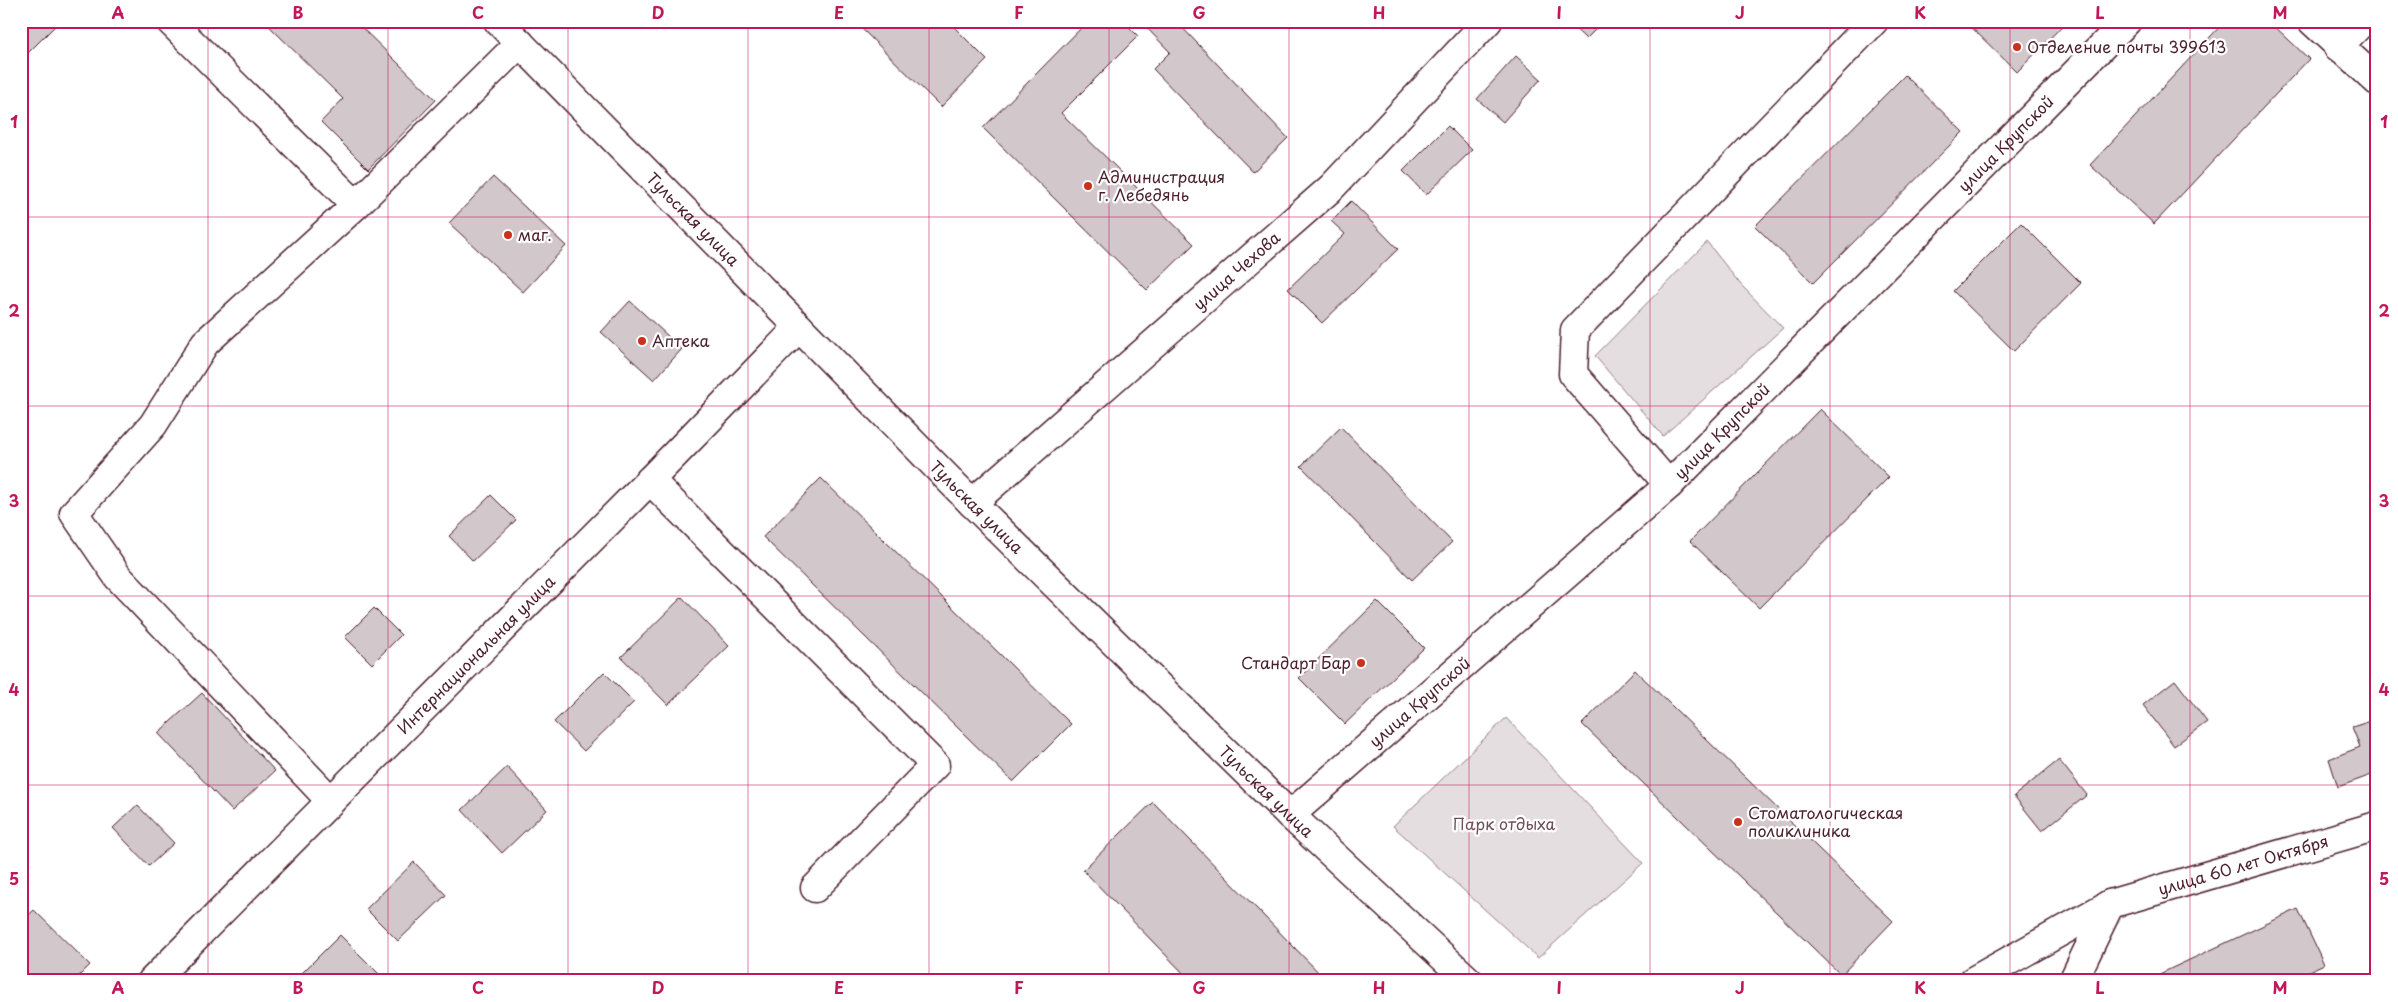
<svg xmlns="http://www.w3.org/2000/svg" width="2398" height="1002" font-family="'Playpen Sans',sans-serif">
	<rect width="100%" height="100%" fill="#fff"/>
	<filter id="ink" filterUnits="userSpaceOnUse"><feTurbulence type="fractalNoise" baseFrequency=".02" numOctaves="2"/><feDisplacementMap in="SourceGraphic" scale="10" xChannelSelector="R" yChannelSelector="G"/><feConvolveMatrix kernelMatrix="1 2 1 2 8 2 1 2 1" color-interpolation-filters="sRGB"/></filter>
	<g filter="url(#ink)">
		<!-- green -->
		<g fill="#e5dee0" stroke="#987e86">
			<polygon points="1707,242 1741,285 1783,328 1663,436 1595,356"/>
			<polygon points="1506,718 1643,863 1538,958 1393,826"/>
		</g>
		<!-- building -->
		<g fill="#d2c7cb" stroke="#4a1f2b">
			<polygon points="21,21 60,21 21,60"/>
			<polygon points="264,21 355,21 436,100 368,169 321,122 343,99"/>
			<polygon points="854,21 948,21 987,60 941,107"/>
			<polygon points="1088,21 1123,21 1138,36 1061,113 1194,244 1147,290 983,128"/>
			<polygon points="1149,21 1176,21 1288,138 1253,172 1153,69 1170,52 1144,25"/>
			<polygon points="1567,21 1604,21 1586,39"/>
			<polygon points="1965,21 2067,21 2017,72"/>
			<polygon points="2225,21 2269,21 2309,59 2154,224 2090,165"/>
			<polygon points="1516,56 1541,79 1503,122 1477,99"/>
			<polygon points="1905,75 1963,132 1813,283 1755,226"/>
			<polygon points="1448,126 1472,150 1426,195 1403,171"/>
			<polygon points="493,177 566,246 523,292 449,223"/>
			<polygon points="1351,201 1398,249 1322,323 1288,289 1345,234 1331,221"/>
			<polygon points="2021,223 2081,283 2014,351 1953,291"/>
			<polygon points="630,301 682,349 654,380 601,332"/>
			<polygon points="1820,409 1889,477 1759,608 1690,541"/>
			<polygon points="1341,427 1452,542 1412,580 1301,466"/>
			<polygon points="821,478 1071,724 1013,782 763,537"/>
			<polygon points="491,495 516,520 473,561 449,536"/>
			<polygon points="682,597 729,646 668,705 621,657"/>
			<polygon points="1377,601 1424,648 1345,724 1299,678"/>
			<polygon points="374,608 401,635 372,664 345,637"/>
			<polygon points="1635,670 1893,921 1841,975 1582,724"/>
			<polygon points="604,672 634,702 584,751 554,722"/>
			<polygon points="2175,680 2207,722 2174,746 2143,705"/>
			<polygon points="202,693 275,771 232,811 158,733"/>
			<polygon points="2371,721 2377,737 2377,773 2338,787 2329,759 2360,747 2352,727"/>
			<polygon points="2059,760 2087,795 2042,831 2014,796"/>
			<polygon points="507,767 547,810 502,853 462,810"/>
			<polygon points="1153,802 1327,981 1191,981 1083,870"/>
			<polygon points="137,805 174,843 149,866 113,828"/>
			<polygon points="414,862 446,895 398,941 366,909"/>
			<polygon points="2298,909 2324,964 2287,981 2155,981 2153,977"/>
			<polygon points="34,910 90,965 74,981 21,981 21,922"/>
			<polygon points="2377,923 2377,946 2371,925"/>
			<polygon points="340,935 386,981 294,981"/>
		</g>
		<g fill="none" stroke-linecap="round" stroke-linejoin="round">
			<!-- minor casing -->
			<g stroke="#4a1f2b" stroke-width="31">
				<g id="minor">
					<polyline points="170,21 356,205 520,43"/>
					<polyline points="2312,21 2377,81"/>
					<polyline points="2338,47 2363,21"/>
					<polyline points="650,480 935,765 815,888"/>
					<polyline points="1669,485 1573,374 1575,330 1874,21"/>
					<path id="s1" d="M 972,503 L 1331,188 L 1488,21"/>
					<polyline points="331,801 118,577 74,513 153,425 205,343 356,205"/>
					<path id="s2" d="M 1290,815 L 1669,485 L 2127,21"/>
					<path id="s3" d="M 152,981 L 650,480 L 799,327"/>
					<path id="s4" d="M 1973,981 L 2110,904 L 2377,826"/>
					<polyline points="2073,981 2110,904"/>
				</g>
			</g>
			<!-- major casing -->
			<g stroke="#4a1f2b" stroke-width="31">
				<g id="major">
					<path id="s5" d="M 498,21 L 972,503 L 1290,815 L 1469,981"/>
				</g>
			</g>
			<!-- minor -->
			<use href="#minor" stroke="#fff" stroke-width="28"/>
			<!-- major -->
			<use href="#major" stroke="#fff" stroke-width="28"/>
		</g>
	</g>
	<!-- grid -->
	<path fill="none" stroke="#c2185b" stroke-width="1" stroke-opacity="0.55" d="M 208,21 L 208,981M 388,21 L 388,981M 568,21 L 568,981M 748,21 L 748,981M 929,21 L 929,981M 1109,21 L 1109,981M 1289,21 L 1289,981M 1469,21 L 1469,981M 1650,21 L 1650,981M 1830,21 L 1830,981M 2010,21 L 2010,981M 2190,21 L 2190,981M 21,217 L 2377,217M 21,406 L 2377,406M 21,596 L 2377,596M 21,785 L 2377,785"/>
	<!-- markers -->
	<g fill="#c8321e" stroke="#fff" stroke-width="2">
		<circle cx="2017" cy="47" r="5"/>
		<circle cx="1088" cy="186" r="5"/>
		<circle cx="508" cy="235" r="5"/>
		<circle cx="642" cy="341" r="5"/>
		<circle cx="1361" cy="663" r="5"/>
		<circle cx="1738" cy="822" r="5"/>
	</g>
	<g text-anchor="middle" stroke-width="4.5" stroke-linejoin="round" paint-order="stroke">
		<!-- poi labels -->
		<g font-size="16" fill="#4a1f2b" stroke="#fff" text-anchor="start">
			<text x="2027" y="53">Отделение почты 399613</text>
			<text x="1098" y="183">Администрация<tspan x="1098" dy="18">г. Лебедянь</tspan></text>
			<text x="518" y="241">маг.</text>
			<text x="652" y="347">Аптека</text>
			<text x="1351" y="669" text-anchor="end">Стандарт Бар</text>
			<text x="1748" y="819">Стоматологическая<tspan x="1748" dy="18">поликлиника</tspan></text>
		</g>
		<!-- street labels -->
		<g font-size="16" fill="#4a1f2b" stroke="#fff">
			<text dy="6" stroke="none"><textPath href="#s2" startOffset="982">улица Крупской</textPath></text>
			<text dy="6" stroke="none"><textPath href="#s5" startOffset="278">Тульская улица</textPath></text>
			<text dy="6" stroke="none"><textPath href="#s1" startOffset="352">улица Чехова</textPath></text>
			<text dy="6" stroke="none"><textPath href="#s2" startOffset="578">улица Крупской</textPath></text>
			<text dy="6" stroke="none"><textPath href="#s5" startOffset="682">Тульская улица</textPath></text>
			<text dy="6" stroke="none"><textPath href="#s3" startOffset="460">Интернациональная улица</textPath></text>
			<text dy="6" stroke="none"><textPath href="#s2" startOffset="172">улица Крупской</textPath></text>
			<text dy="6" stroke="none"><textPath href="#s5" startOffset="1088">Тульская улица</textPath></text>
			<text dy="6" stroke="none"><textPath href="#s4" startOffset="296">улица 60 лет Октября</textPath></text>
		</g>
		<!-- park labels -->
		<g font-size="16" fill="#714f58" stroke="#fff">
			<text x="1504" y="830">Парк отдыха</text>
		</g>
	</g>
	<!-- margin -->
	<rect width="2398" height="1002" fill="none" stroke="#fff" stroke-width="55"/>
	<rect x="28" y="28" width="2342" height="946" fill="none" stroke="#c2185b" stroke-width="2"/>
	<g font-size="16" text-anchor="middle" font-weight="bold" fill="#c2185b">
		<text x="118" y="19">A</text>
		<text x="298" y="19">B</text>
		<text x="478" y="19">C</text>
		<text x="658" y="19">D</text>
		<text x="839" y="19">E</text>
		<text x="1019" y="19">F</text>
		<text x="1199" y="19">G</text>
		<text x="1379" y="19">H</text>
		<text x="1559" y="19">I</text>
		<text x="1740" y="19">J</text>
		<text x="1920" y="19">K</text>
		<text x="2100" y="19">L</text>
		<text x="2280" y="19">M</text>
		<text x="14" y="128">1</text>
		<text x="2384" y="128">1</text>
		<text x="14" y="317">2</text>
		<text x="2384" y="317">2</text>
		<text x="14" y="507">3</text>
		<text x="2384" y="507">3</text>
		<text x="14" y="696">4</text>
		<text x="2384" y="696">4</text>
		<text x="14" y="885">5</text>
		<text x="2384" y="885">5</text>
		<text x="118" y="994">A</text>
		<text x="298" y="994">B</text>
		<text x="478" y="994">C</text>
		<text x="658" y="994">D</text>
		<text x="839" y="994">E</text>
		<text x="1019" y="994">F</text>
		<text x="1199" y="994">G</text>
		<text x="1379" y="994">H</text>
		<text x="1559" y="994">I</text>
		<text x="1740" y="994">J</text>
		<text x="1920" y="994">K</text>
		<text x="2100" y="994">L</text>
		<text x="2280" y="994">M</text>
	</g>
</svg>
